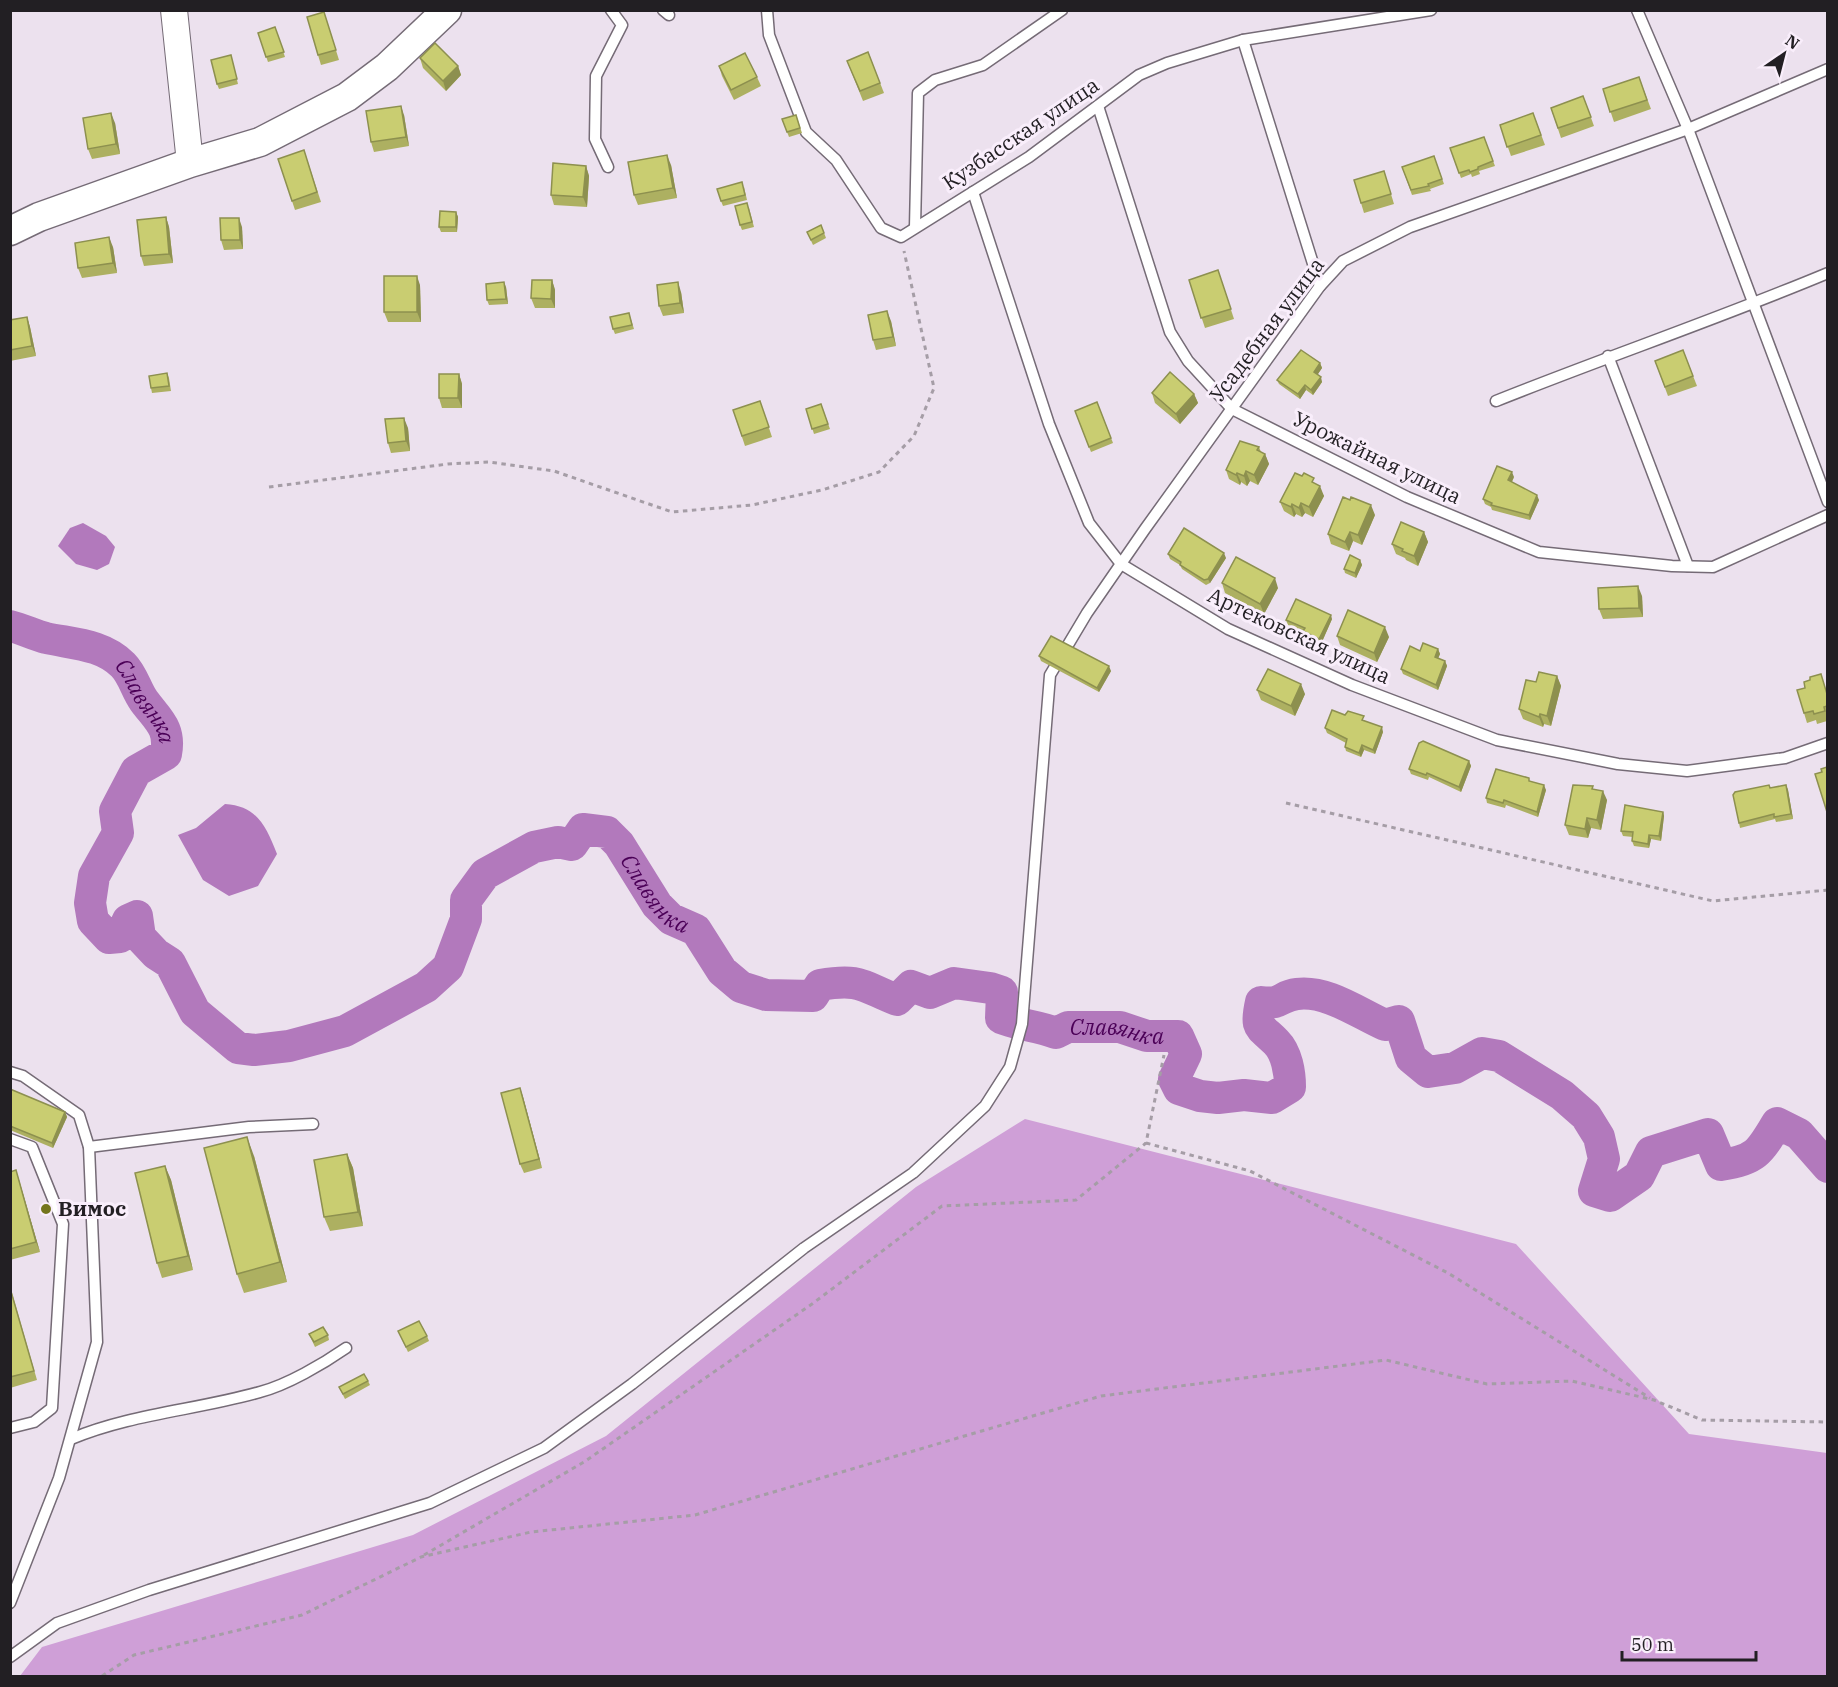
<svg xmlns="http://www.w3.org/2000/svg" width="1838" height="1687" font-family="'IBM Plex Serif',serif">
	<rect width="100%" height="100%" fill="#ece1ee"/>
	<!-- green -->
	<polygon fill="#cf9fd7" points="1025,1119 1516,1244 1689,1434 1827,1453 1827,1676 20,1676 42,1647 413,1535 606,1436 916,1187"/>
	<!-- water -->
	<g fill="#b279bc">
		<polygon points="83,523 106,536 115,547 109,564 97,570 76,564 58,546 70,528"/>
		<path d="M 225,804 C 258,806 266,827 277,854 L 258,886 L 229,896 L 203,880 L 178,835 L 196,828 Z"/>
	</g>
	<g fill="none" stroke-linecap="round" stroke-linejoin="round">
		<!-- river -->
		<path stroke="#b279bc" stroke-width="32" id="s1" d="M 10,626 C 23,629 34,635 46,638 C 73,644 102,644 123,665 C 133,675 136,690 144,701 C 158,720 171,728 166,754 L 136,771 L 115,811 L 118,833 L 94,876 L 90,903 L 93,921 L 109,938 L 120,937 L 128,920 L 137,916 L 140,937 L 156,954 L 170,963 L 195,1012 L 238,1048 L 254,1050 L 289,1046 L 345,1031 L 426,987 L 448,967 L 466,919 L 466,900 L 485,874 L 534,847 L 558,842 L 572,845 L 583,829 L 607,832 L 619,844 L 657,905 L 671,919 L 696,930 L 722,971 L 741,987 L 766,995 L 813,996 L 820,985 C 860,978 862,986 897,1000 L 911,986 L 930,993 L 954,983 L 990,988 L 1002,992 L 1001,1018 C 1019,1025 1038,1026 1056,1033 L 1068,1027 L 1120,1027 L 1147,1036 L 1178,1036 L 1186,1054 L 1174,1079 L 1179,1089 L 1200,1096 L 1218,1098 L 1244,1095 L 1272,1098 L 1290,1087 C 1290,1073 1287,1053 1276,1042 C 1259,1025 1255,1029 1261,1002 C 1282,1005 1280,996 1297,994 C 1327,990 1358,1013 1385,1025 L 1399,1021 L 1411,1058 L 1428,1072 L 1455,1068 L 1482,1053 L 1499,1056 L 1562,1095 L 1586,1116 L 1599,1137 L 1604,1159 L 1594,1191 L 1610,1196 L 1639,1176 L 1651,1152 L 1708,1134 L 1721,1165 C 1756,1160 1760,1152 1777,1123 L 1799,1134 L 1828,1167"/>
		<!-- service casing -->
		<g stroke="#756b76" stroke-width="13">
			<g id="service">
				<polyline points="663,10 669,15"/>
				<polyline points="767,10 769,35 806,132 836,160 881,228 901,237 1029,157 1139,75 1167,63 1243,40 1431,10"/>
				<polyline points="1637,10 1688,129 1828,502"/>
				<polyline points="1243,40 1320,286"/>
				<polyline points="1098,106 1170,332 1188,361 1232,409 1407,497 1539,552 1672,566 1713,567 1828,515"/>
				<polyline points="608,167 595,139 596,76 622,25 611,10"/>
				<polyline points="973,192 1049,424 1089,523 1121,564 1228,629 1352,685 1497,740 1618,764 1687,771 1785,758 1828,743"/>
				<polyline points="915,227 918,93 935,80 983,65 1062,10"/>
				<polyline points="1608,356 1688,566"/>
				<path d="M 1496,401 C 1606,357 1718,319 1828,273"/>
				<polyline points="10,1072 23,1076 79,1115 89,1147 97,1342 59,1478 10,1603"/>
				<polyline points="10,1139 32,1147 63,1224 52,1408 34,1422 10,1428"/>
				<polyline points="89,1147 249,1127 313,1124"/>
				<path d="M 71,1439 C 130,1414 197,1410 260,1392 C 287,1385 323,1364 346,1348"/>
				<polyline points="10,1657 57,1623 149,1590 430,1503 544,1448 632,1384 804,1248 913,1173 985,1106 1010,1067 1022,1024 1050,675 1087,613 1145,529 1320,286 1343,261 1410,227 1688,129 1828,69"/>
			</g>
		</g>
		<!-- tertiary casing -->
		<g stroke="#756b76" stroke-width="28">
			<polyline id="tertiary" points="174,10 190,163"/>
		</g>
		<!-- secondary casing -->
		<g stroke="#756b76" stroke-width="31">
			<polyline id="secondary" points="10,231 39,217 190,163 260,142 347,97 387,67 447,10"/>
		</g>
		<!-- path -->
		<g stroke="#a59da6" stroke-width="3" stroke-dasharray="4.5 4.5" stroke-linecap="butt">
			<polyline points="269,487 448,464 489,462 554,471 672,512 752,505 822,490 879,472 914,436 934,388 904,251"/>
			<polyline points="1286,803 1713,901 1828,890"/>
			<polyline points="1146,1143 1250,1171 1448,1273 1650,1398"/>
			<polyline points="424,1555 584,1462 812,1304 942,1206 1076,1200 1146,1143 1164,1055"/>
			<polyline points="102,1676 134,1655 302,1615 421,1557 531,1532 695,1515 1101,1396 1386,1360 1487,1384 1572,1381 1654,1400 1702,1420 1828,1422"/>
		</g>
		<!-- service -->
		<use href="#service" stroke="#fff" stroke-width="10"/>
		<!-- tertiary -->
		<use href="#tertiary" stroke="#fff" stroke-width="26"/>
		<!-- secondary -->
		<use href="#secondary" stroke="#fff" stroke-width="28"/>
	</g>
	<!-- wall -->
	<g fill="#adb061">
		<polygon points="324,12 339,60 321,65 318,55"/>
		<polygon points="275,27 285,57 268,62 258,33"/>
		<polygon points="868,52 884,93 863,101 847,61"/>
		<polygon points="420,58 458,66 461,75 446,91 423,68"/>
		<polygon points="232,60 238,84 219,89 217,84"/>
		<polygon points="719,66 757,77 761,86 734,100 722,76"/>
		<polygon points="1639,77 1651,109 1614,122 1603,89"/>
		<polygon points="1583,96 1594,126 1561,138 1551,108"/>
		<polygon points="1533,113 1545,145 1511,156 1500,125"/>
		<polygon points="404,115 409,146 374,152 371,142"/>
		<polygon points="796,115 802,133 789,137 782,119"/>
		<polygon points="115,123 120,154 92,159 88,149"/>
		<polygon points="1484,137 1495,166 1479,171 1480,174 1472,177 1471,174 1461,178 1450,148"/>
		<polygon points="304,150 321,202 295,210 292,201"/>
		<polygon points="1434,156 1444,184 1430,189 1431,191 1412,195 1402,167"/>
		<polygon points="671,165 677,198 638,205 634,195"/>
		<polygon points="586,166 589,176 587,207 554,205 551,195"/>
		<polygon points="1387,181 1394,204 1364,213 1361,203"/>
		<polygon points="744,187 747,200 723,206 721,201"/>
		<polygon points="749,208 754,227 742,230 740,225"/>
		<polygon points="456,212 458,217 457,232 441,232 439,227"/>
		<polygon points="166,217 169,227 173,263 144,266 141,256"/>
		<polygon points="821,225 826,238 813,245 807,232"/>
		<polygon points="242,227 243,249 224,250 221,240"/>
		<polygon points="113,247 117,273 82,278 78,268"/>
		<polygon points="1218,270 1234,319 1205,328 1189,280"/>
		<polygon points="552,280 555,290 555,308 535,308 531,298"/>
		<polygon points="420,285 421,322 388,322 384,312"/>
		<polygon points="506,287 508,304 489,305 487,300"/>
		<polygon points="681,292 684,313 663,316 659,306"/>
		<polygon points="629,313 634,329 615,334 613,329"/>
		<polygon points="27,317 30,327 36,356 10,361 10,320"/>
		<polygon points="891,321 896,346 876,350 873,340"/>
		<polygon points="1683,350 1697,386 1668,396 1655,361"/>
		<polygon points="1320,363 1322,368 1317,375 1322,382 1313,395 1306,390 1300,399 1279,384 1277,380"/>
		<polygon points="167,373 169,378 171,391 152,393 151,388"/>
		<polygon points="459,374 462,384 462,408 442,408 439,398"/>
		<polygon points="1152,393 1194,394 1198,403 1180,424 1155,403"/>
		<polygon points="760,401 772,437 745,446 733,410"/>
		<polygon points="1097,402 1113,443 1091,452 1075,411"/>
		<polygon points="821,404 830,429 814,434 806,409"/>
		<polygon points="408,428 410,451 391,453 388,443"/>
		<polygon points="1259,447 1261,452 1265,454 1269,464 1258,485 1250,481 1247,486 1241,482 1240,485 1229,479 1226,470"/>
		<polygon points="1514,477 1512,482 1539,500 1530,520 1492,510 1491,507 1485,504 1483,499"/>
		<polygon points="1316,484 1324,496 1313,517 1305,513 1302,517 1296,514 1294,517 1284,511 1280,502"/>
		<polygon points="1375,515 1362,545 1353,541 1349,551 1331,544 1328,534"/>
		<polygon points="1424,532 1428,542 1418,566 1406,560 1405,558 1396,554 1392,544"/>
		<polygon points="1168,554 1226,558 1210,583 1206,585 1182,569 1180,565 1170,559"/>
		<polygon points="1360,560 1362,565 1356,578 1345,573 1344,569"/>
		<polygon points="1222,583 1278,588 1264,614 1225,593"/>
		<polygon points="1642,596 1643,617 1603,619 1599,609"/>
		<polygon points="1332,619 1321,644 1305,636 1304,632 1288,625 1286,620"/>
		<polygon points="1337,636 1389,637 1377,662 1340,645"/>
		<polygon points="1438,649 1440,654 1438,658 1445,661 1447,666 1438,690 1403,674 1401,669 1420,651"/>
		<polygon points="1039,656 1111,671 1099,692 1041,661"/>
		<polygon points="1557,676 1561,686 1551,726 1544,724 1543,727 1523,719 1519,709 1536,682"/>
		<polygon points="1257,690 1305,694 1295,716 1261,700"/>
		<polygon points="1827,692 1827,721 1817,724 1816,720 1807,723 1804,713"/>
		<polygon points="1345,715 1365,721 1383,732 1375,754 1364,750 1361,757 1346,751 1345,747 1346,743 1327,733 1325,728"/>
		<polygon points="1469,761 1471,766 1461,792 1429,777 1428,780 1411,774 1409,769"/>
		<polygon points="1531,782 1546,790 1538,817 1506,805 1505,808 1487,803 1486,798"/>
		<polygon points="1786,785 1788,790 1793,819 1776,822 1775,819 1740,828 1739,823 1770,788"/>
		<polygon points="1593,789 1607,800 1601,830 1591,828 1588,838 1569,835 1565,825"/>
		<polygon points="1663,812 1664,816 1661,841 1651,839 1649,848 1634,846 1632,841 1633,837 1623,836 1621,831"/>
		<polygon points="520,1088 523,1097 542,1168 524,1173 520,1164"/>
		<polygon points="10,1089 65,1112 67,1117 53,1148 10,1130"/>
		<polygon points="347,1154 353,1168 363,1226 330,1231 324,1217"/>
		<polygon points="254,1156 287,1282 244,1293 237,1274"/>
		<polygon points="165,1166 171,1180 193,1270 162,1278 157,1263"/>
		<polygon points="10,1172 19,1180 40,1252 10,1260"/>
		<polygon points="10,1286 37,1380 10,1388"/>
		<polygon points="398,1331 427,1336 429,1341 408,1352"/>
		<polygon points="309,1334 328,1335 329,1340 315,1347"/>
		<polygon points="368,1381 370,1385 345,1399 339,1387"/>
	</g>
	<!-- shaded-wall -->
	<g fill="#8d904f">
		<polygon points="458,66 461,75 446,91 443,81"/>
		<polygon points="401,106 404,115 409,146 406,137"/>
		<polygon points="111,113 115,123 120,154 116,144"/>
		<polygon points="667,155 671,165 677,198 673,188"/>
		<polygon points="586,166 589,176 587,207 583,197"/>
		<polygon points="456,212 458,217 457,232 456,227"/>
		<polygon points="166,217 169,227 173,263 169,254"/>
		<polygon points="239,218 242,227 243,249 240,240"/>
		<polygon points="109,237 113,247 117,273 113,263"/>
		<polygon points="417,276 420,285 421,322 417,312"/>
		<polygon points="552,280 555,290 555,308 551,299"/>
		<polygon points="504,282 506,287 508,304 506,299"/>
		<polygon points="678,282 681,292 684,313 680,303"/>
		<polygon points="887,311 891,321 896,346 893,337"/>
		<polygon points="27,317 30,327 36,356 32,346"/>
		<polygon points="1320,363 1322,368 1316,377 1314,372"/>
		<polygon points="459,374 462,384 462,408 458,398"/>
		<polygon points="1321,377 1322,382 1313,395 1311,390"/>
		<polygon points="1305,385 1306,390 1300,399 1298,394"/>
		<polygon points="1194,394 1198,403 1180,424 1176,414"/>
		<polygon points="404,418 408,428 410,451 406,441"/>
		<polygon points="1265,454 1269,464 1258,485 1254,475"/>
		<polygon points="1246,471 1250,481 1247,486 1244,476"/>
		<polygon points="1512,472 1514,477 1510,485 1508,480"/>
		<polygon points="1237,473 1241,482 1240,485 1236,475"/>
		<polygon points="1320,486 1324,496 1313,517 1309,507"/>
		<polygon points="1537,495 1539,500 1530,520 1529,515"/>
		<polygon points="1301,503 1305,513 1302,517 1299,508"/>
		<polygon points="1292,504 1296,514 1294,517 1291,507"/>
		<polygon points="1371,505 1375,515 1362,545 1358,535"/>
		<polygon points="1350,532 1353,541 1349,551 1345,542"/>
		<polygon points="1424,532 1428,542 1418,566 1414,556"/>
		<polygon points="1224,553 1226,558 1210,583 1208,579"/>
		<polygon points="1360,560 1362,565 1356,578 1355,573"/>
		<polygon points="1275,578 1278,588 1264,614 1260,604"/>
		<polygon points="1638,586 1642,596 1643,617 1639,608"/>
		<polygon points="1331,615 1332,619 1321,644 1319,639"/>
		<polygon points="1385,627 1389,637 1377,662 1374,653"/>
		<polygon points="1438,649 1440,654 1437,661 1435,657"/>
		<polygon points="1445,661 1447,666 1438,690 1436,685"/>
		<polygon points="1109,666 1111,671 1099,692 1097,688"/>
		<polygon points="1557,676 1561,686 1551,726 1547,716"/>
		<polygon points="1301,684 1305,694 1295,716 1291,706"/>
		<polygon points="1540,714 1544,724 1543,727 1539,717"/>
		<polygon points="1382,727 1383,732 1375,754 1373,750"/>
		<polygon points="1362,745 1364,750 1361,757 1359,753"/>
		<polygon points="1469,761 1471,766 1461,792 1459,787"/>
		<polygon points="1544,785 1546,790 1538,817 1537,812"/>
		<polygon points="1786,785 1788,790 1793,819 1791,814"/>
		<polygon points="1603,791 1607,800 1601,830 1597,820"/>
		<polygon points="1663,812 1664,816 1661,841 1659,836"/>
		<polygon points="1587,818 1591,828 1588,838 1585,829"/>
		<polygon points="1649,835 1651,839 1649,848 1648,844"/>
		<polygon points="520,1088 523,1097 542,1168 539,1159"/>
		<polygon points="65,1112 67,1117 53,1148 52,1143"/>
		<polygon points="247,1137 254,1156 287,1282 280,1262"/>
		<polygon points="347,1154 353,1168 363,1226 358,1212"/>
		<polygon points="165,1166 171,1180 193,1270 188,1256"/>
		<polygon points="16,1170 19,1180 40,1252 36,1242"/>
	</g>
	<!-- building -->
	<g fill="#c9cd71" stroke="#8d904f" stroke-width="1.5">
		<polygon points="324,12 336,50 318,55 307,17"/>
		<polygon points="275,27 284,52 266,57 258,33"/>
		<polygon points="435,43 458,66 443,81 420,58"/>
		<polygon points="868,52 880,83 860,91 847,61"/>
		<polygon points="745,53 757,77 731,90 719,66"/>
		<polygon points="231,55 237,79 217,84 211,60"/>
		<polygon points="1639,77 1647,100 1610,112 1603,89"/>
		<polygon points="1583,96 1591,117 1558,128 1551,108"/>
		<polygon points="401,106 406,137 371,142 366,111"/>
		<polygon points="111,113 116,144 88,149 83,118"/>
		<polygon points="1533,113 1541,135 1507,147 1500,125"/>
		<polygon points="796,115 800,128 787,132 782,119"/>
		<polygon points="1484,137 1493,161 1478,167 1478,169 1470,172 1469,170 1459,173 1450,148"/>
		<polygon points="304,150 317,192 292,201 278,159"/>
		<polygon points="667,155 673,188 634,195 628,162"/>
		<polygon points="1434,156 1442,179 1428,184 1429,186 1411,190 1402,167"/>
		<polygon points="553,163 586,166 583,197 551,195"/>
		<polygon points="1384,171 1391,194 1361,203 1354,180"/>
		<polygon points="742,182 745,195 721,201 717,189"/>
		<polygon points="747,203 752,222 740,225 735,206"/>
		<polygon points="440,211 456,212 456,227 439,227"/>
		<polygon points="166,217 169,254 141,256 137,220"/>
		<polygon points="220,218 239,218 240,240 221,240"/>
		<polygon points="821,225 824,233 811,240 807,232"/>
		<polygon points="109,237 113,263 78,268 75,243"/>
		<polygon points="1218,270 1231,309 1201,318 1189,280"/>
		<rect x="384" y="276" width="33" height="36"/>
		<polygon points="532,280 552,280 551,299 531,298"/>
		<polygon points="504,282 506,299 487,300 486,284"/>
		<polygon points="678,282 680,303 659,306 657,285"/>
		<polygon points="887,311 893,337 873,340 868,315"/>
		<polygon points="629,313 632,325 613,329 610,317"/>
		<polygon points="27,317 32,346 10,350 10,320"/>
		<polygon points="1301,350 1320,363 1314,372 1321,377 1311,390 1305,385 1298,394 1277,380"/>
		<polygon points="1683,350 1693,376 1665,387 1655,361"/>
		<polygon points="1170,372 1194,394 1176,414 1152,393"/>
		<polygon points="167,373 169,386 151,388 149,376"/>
		<polygon points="439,374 459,374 458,398 439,398"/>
		<polygon points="760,401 769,427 742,436 733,410"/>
		<polygon points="1097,402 1111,438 1089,447 1075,411"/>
		<polygon points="821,404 828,424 812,429 806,409"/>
		<polygon points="404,418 406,441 388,443 385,419"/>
		<polygon points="1240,441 1259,447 1257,450 1265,454 1254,475 1246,471 1244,476 1237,473 1236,475 1226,470"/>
		<polygon points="1497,466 1512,472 1508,480 1537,495 1529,515 1491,505 1492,503 1483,499"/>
		<polygon points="1295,473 1302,476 1304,473 1314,478 1312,482 1320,486 1309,507 1301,503 1299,508 1292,504 1291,507 1280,502"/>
		<polygon points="1343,497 1350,500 1351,497 1371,505 1358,535 1350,532 1345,542 1328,534"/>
		<polygon points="1401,522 1424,532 1414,556 1402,551 1403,549 1392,544"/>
		<polygon points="1184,528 1224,553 1208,579 1204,580 1180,565 1181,562 1168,554"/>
		<polygon points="1350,555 1360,560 1355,573 1344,569"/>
		<polygon points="1236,557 1275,578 1260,604 1222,583"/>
		<polygon points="1638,586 1639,608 1599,609 1598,588"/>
		<polygon points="1296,599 1331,615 1319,639 1303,631 1305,628 1286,620"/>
		<polygon points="1348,610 1385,627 1374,653 1337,636"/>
		<polygon points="1051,636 1109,666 1097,688 1039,656"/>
		<polygon points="1423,643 1438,649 1435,657 1445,661 1436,685 1401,669 1410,646 1420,651"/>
		<polygon points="1268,669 1301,684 1291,706 1257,690"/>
		<polygon points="1539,672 1557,676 1547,716 1540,714 1539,717 1519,709 1526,680 1536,682"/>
		<polygon points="1821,674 1827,694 1827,706 1824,707 1825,711 1814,714 1813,711 1804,713 1797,690 1805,688 1804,682 1810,680 1810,677"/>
		<polygon points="1332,710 1345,715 1348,711 1364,716 1362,720 1382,727 1373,750 1362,745 1359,753 1345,747 1347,739 1325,728"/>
		<polygon points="1423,741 1469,761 1459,787 1427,773 1426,775 1409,769 1419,743"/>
		<polygon points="1827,767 1827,812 1815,774 1822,772 1821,769"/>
		<polygon points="1496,769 1529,778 1529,781 1544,785 1537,812 1504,800 1503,803 1486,798"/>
		<polygon points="1573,785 1593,786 1592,789 1603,791 1597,820 1587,818 1585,829 1565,825"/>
		<polygon points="1769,785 1770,788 1786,785 1791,814 1774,817 1774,814 1739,823 1733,795 1735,792"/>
		<polygon points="1625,805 1663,812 1659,836 1649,835 1648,844 1632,841 1633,832 1621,831"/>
		<polygon points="520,1088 539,1159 520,1164 501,1093"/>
		<polygon points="10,1089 65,1112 52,1143 10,1126"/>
		<polygon points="247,1137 280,1262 237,1274 204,1148"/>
		<polygon points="347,1154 358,1212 324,1217 314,1160"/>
		<polygon points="165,1166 188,1256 157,1263 135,1173"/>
		<polygon points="16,1170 36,1242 10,1249 10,1172"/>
		<polygon points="10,1288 34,1371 10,1377"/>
		<polygon points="419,1321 427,1336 406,1347 398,1331"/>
		<polygon points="323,1327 328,1335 314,1342 309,1334"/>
		<polygon points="364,1374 368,1381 343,1394 339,1387"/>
	</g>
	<!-- markers -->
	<circle fill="#74761d" stroke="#f9eefb" stroke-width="2" cx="46" cy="1209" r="6"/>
	<g text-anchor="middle" stroke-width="6" stroke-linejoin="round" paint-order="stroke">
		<!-- street labels -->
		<g font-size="21" fill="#221f23" stroke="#f9eefb">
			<text transform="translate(1021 134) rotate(-34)" y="7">Кузбасская улица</text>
			<text transform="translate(1267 330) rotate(-53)" y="7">Усадебная улица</text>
			<text transform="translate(1377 458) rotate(26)" y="7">Урожайная улица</text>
			<text transform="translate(1299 636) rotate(25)" y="7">Артековская улица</text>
		</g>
		<!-- poi labels -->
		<g font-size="21" font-weight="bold" fill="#221f23" stroke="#f9eefb" text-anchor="start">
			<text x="58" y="1216">Вимос</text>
		</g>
		<!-- water labels -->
		<g font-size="22" font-style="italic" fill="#4b0057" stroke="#f9eefb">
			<text dy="8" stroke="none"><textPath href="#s1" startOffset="164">Славянка</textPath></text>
			<text dy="8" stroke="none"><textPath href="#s1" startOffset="1206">Славянка</textPath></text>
			<text dy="8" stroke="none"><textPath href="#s1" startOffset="1764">Славянка</textPath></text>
		</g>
	</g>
	<!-- border -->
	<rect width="1838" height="1687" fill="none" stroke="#221f23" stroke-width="24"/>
	<!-- north arrow -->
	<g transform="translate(1784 54) rotate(35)" stroke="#f9eefb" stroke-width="4.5" paint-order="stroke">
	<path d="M0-4.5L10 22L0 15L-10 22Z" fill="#221f23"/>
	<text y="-9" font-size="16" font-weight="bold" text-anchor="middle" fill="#221f23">N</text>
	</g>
	<!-- scale -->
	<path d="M1622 1651v9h134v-9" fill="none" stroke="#221f23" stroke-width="3"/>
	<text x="1631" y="1651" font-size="18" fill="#221f23" stroke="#f9eefb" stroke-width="4.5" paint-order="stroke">50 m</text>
</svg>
